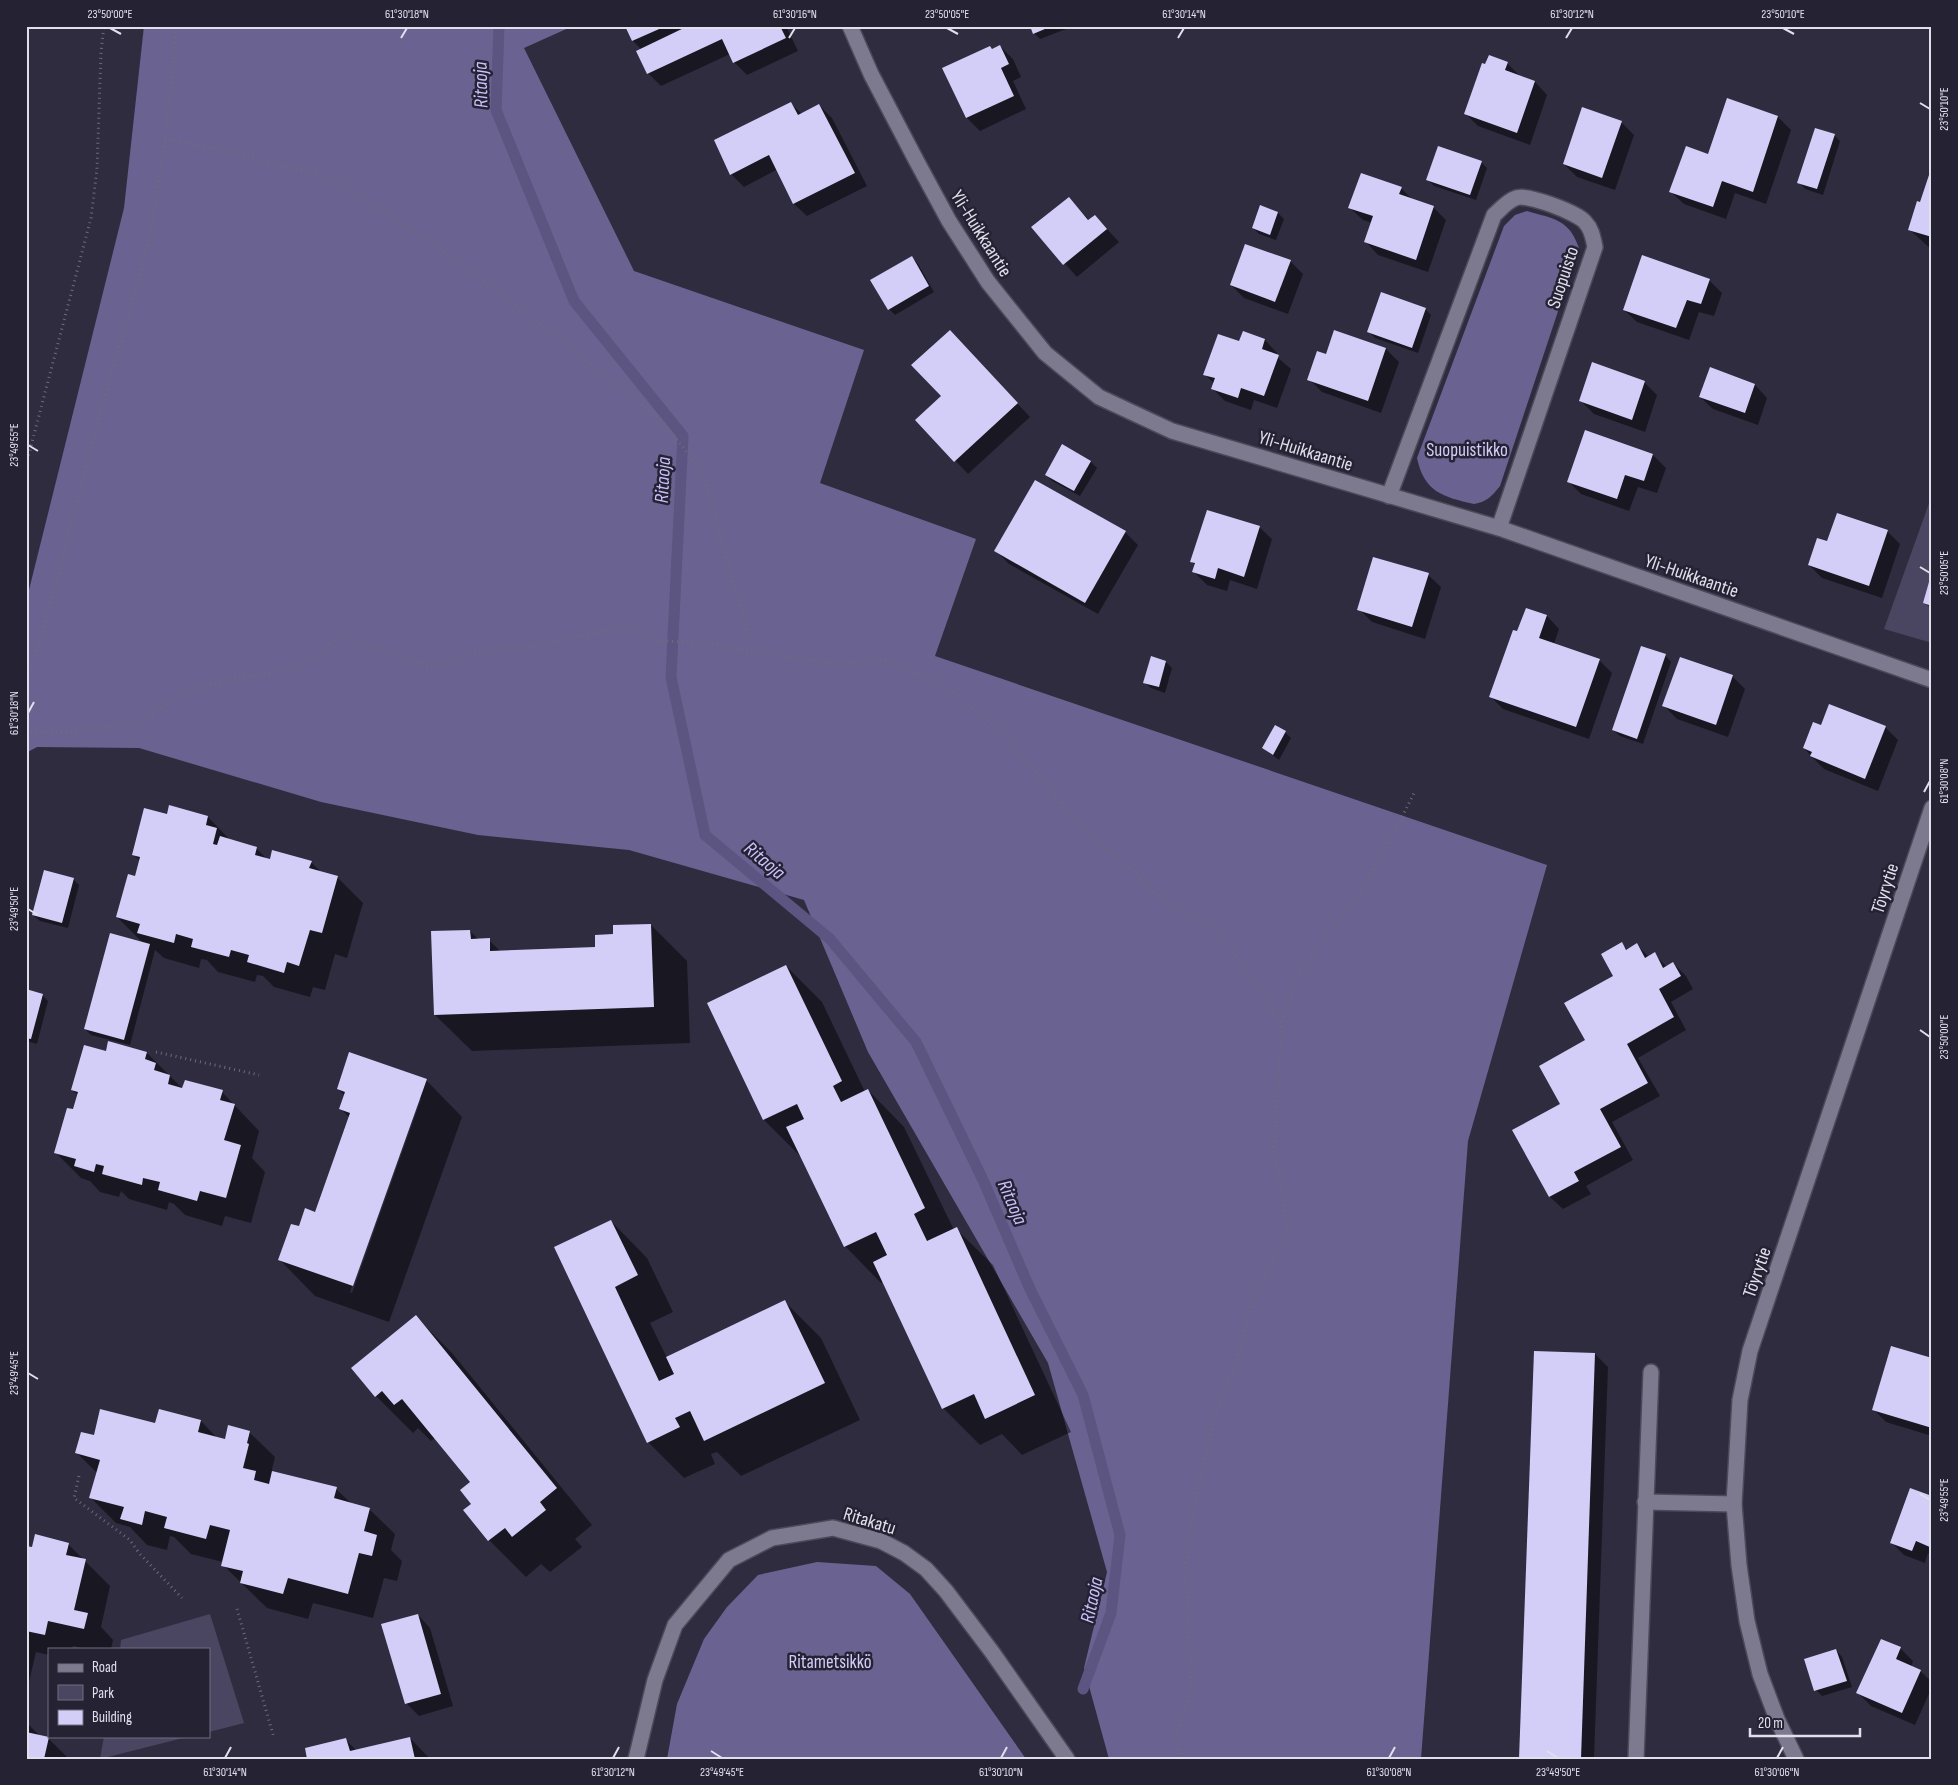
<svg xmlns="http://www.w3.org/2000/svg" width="1958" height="1785" font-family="'Sofia Sans Condensed',sans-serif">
	<rect width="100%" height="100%" fill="#2f2c3f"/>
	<!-- green -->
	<g fill="#4a4662">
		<polygon points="1932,495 1932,643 1884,629"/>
		<polygon points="210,1614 244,1723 209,1732 209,1649 120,1649 121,1640"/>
		<polygon points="104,1736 191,1736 100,1759"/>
	</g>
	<!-- forest -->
	<g fill="#6a6391">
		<polygon points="144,26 573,26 524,48 634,271 864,350 820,483 976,539 935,656 1547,865 1468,1141 1421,1759 1109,1759 1084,1668 1107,1572 1048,1363 868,1052 804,900 629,850 478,835 321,802 139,748 37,747 26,753 26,602 124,208"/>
		<path d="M 1527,211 C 1554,219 1569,219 1579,248 L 1500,486 C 1492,496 1487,502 1474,504 C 1443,497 1424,492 1417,458 L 1504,226 L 1515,215 Z"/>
		<polygon points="817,1562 876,1566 910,1594 1026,1759 667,1759 677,1704 704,1639 727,1607 758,1575"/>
	</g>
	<!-- shadow -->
	<g fill="#0007" fill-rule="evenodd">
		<polygon points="626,26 686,26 687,28 691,26 786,26 798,51 747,75 734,62 730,54 661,86 648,73 642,50 633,41"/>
		<polygon points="1031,26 1074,26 1040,39 1034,33"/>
		<polygon points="1000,46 1013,59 1021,77 1013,81 1026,109 980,131 967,118 944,69 990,47 993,49"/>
		<polygon points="1507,63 1520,76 1535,82 1547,95 1530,145 1478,126 1465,113"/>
		<polygon points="1728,100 1778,117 1791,130 1766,204 1735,193 1726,219 1684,204 1671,192 1709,155"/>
		<polygon points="791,104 802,114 819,105 832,118 867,186 807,216 794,204 778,169 744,187 731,174"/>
		<polygon points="1621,122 1634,135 1615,190 1577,177 1564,164"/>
		<polygon points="1834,135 1840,141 1823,195 1805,189 1799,182"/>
		<polygon points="1481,162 1487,168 1476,200 1434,186 1427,179"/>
		<polygon points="1932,169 1932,250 1910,230 1921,204"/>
		<polygon points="1401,188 1413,200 1433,207 1446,220 1428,272 1378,255 1366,242 1372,223 1363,220 1350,208"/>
		<polygon points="1069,198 1090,221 1095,216 1119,242 1077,277 1033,228"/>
		<polygon points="1278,213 1284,219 1276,240 1259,234 1253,228"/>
		<polygon points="912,257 918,264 934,292 895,315 889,309"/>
		<polygon points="1290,261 1303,274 1288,314 1244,298 1231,285"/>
		<polygon points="1709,280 1722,293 1714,316 1699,312 1689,340 1637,322 1624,310"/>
		<polygon points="1425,309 1431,315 1418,353 1375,338 1369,332"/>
		<polygon points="1335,332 1386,349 1399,362 1381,413 1322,392 1309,379 1327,355"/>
		<polygon points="1265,340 1277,353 1276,356 1291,369 1277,408 1254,400 1251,410 1225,401 1212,388 1214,384 1205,374 1240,343"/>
		<polygon points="962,344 1030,417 968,474 917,420 942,396"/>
		<polygon points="1644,382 1657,395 1645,432 1594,414 1581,401"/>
		<polygon points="1755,385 1767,398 1758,425 1713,409 1700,397"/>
		<polygon points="1586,432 1653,455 1666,468 1657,493 1638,487 1629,511 1581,494 1568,481"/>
		<polygon points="1063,446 1091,462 1097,468 1080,496 1052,481 1046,475"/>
		<polygon points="1259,527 1272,539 1257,589 1230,580 1227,591 1207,585 1194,572 1195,565 1192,562"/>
		<polygon points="1887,531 1900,544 1882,598 1822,578 1809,565 1827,543"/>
		<polygon points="1125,532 1138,545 1098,614 1009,564 996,551"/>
		<polygon points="1428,575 1441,587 1425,639 1372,622 1359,609"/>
		<polygon points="1932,584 1932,609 1924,603"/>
		<polygon points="1526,609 1547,616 1559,629 1554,644 1599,660 1612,673 1589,739 1503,709 1490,696 1518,633"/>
		<polygon points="1665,655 1671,662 1643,744 1620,736 1613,730"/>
		<polygon points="1166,662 1172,668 1165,693 1151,688 1144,682"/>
		<polygon points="1732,676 1745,689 1728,737 1677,719 1664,706"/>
		<polygon points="1822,726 1885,727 1898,740 1878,791 1824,769 1811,756 1804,748"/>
		<polygon points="1285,732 1291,738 1279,760 1263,748"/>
		<polygon points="170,807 208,817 231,841 256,848 268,860 311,862 322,873 337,877 363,903 347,958 335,954 325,990 313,987 310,997 274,987 263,976 257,975 255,982 218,972 207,960 201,959 199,968 164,958 155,950 130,1045 91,1035 85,1029 143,943 117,917 136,877 140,861 133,854 168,816"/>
		<polygon points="73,879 79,885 68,928 40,921 33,915"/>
		<polygon points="651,925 687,961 690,1043 472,1051 435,1015 470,931 479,940 489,940 501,952 597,948 615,935"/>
		<polygon points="1621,944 1628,950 1637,945 1649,957 1654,954 1667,967 1673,963 1686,976 1693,989 1671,1002 1686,1030 1638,1058 1660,1096 1612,1122 1633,1160 1586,1186 1591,1194 1563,1209 1550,1197 1514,1131 1562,1104 1615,976"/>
		<polygon points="786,966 822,1002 865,1092 868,1090 904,1127 954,1230 956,1229 993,1265 1071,1432 1022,1455 1002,1434 980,1445 943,1408 884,1281 881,1283 845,1246 800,1156 764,1120 709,1004"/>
		<polygon points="26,991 42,995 48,1001 37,1044 26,1041"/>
		<polygon points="109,1043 147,1053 183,1089 222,1092 259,1131 252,1158 265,1172 251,1223 225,1216 222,1226 185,1215 174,1204 169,1202 167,1210 129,1199 121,1191 119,1197 100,1192 90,1181 81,1178 56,1153 79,1096 72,1090 106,1052"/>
		<path d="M 426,1080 L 462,1117 L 389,1322 L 315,1296 L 279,1259 L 300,1228 L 316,1214 L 350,1118 L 340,1108 L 345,1096 L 338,1089 ZM 418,1099 L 421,1099 L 352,1293 L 350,1292 Z"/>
		<polygon points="611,1221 647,1258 673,1312 650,1323 667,1358 785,1302 821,1338 860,1420 741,1476 717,1452 711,1454 715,1464 684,1478 648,1442 556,1248"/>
		<polygon points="416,1317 452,1353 592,1525 575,1539 582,1547 550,1572 541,1564 526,1577 489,1540 465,1510 472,1504 472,1482 435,1438 431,1441 418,1428 413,1433 376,1396 353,1368"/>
		<polygon points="1595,1354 1608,1367 1594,1759 1521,1759"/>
		<polygon points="1932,1360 1932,1436 1886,1422 1873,1409"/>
		<polygon points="201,1421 218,1439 226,1441 249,1432 275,1457 272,1469 273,1472 336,1489 352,1504 369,1509 395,1534 391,1550 402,1561 397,1581 384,1578 373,1618 313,1603 308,1619 267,1608 223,1565 223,1562 191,1554 174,1537 170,1536 167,1550 147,1545 130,1527 116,1523 91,1498 97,1473 77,1453 95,1437 156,1425"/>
		<polygon points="1932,1497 1932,1555 1928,1553 1925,1563 1904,1555 1891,1542"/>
		<polygon points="68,1544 110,1586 101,1627 113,1640 111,1649 86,1649 73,1646 72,1649 49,1649 49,1655 36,1652 26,1695 26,1547 33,1548"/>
		<polygon points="418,1615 430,1628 453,1706 419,1716 406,1703"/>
		<polygon points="1900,1648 1913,1661 1911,1667 1920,1671 1932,1682 1932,1687 1915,1725 1871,1706 1858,1693"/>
		<polygon points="1836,1650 1842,1657 1852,1687 1822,1696 1816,1690"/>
		<polygon points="26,1722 41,1737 49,1739 69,1759 26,1759"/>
		<polygon points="410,1738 430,1759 308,1759 346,1740 356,1750"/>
	</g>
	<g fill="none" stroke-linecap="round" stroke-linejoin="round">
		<!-- stream -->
		<polyline stroke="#5c5481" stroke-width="11" points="499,26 496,110 574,301 683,436 671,677 705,835 830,939 916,1042 983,1180 1030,1289 1083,1395 1120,1535 1111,1613 1083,1689"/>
	</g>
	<!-- building -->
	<g fill="#d3cef8">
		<polygon points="625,26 666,26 632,41"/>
		<polygon points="688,26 780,26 786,38 733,63 722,39 647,74 636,51"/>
		<polygon points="1030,26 1052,26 1033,34"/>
		<polygon points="1000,45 1009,64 1001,68 1014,96 966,118 942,68 990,46 992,49"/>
		<polygon points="1489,55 1508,62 1505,70 1535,81 1517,133 1464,114 1482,63 1485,64"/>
		<polygon points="1727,98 1778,116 1753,192 1722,181 1713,207 1669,192 1686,146 1708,154"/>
		<polygon points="791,102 798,115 819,104 855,173 793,204 769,155 730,175 714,140"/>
		<polygon points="1582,107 1622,121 1602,178 1563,164"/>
		<polygon points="1815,128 1835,134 1817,189 1797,183"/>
		<polygon points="1438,146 1482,161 1470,195 1426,180"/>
		<polygon points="1932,166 1932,237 1908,230 1917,201 1920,202"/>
		<polygon points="1361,173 1402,187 1399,194 1434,206 1416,260 1364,242 1373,216 1348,208"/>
		<polygon points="1069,197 1088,220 1095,215 1107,229 1063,265 1031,227"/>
		<polygon points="1260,205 1278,212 1270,235 1252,228"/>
		<polygon points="1245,244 1291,260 1275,302 1230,285"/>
		<polygon points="1642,255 1710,279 1701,304 1687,300 1676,328 1623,310"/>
		<polygon points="912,256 929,286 888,310 870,280"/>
		<polygon points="1381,292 1426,308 1412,348 1367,332"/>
		<polygon points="950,330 1018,403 954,462 915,420 941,396 911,365"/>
		<polygon points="1334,330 1386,348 1368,401 1307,380 1317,351 1326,354"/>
		<polygon points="1243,331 1265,339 1262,349 1279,355 1264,396 1241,388 1238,398 1211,389 1215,378 1203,375 1218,334 1239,341"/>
		<polygon points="1592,362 1645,381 1632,420 1579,401"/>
		<polygon points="1710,367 1755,384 1745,413 1699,397"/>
		<polygon points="1585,430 1653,454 1644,481 1625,475 1617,499 1567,482"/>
		<polygon points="1062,444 1091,461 1074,491 1045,475"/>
		<polygon points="1035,480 1126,531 1085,603 994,551"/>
		<polygon points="1207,510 1260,526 1244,577 1218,568 1215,579 1192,572 1195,563 1190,562"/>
		<polygon points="1837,513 1888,530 1869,586 1808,565 1817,538 1827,541"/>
		<polygon points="1373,557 1429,573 1412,627 1357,610"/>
		<polygon points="1929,582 1932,583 1932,606 1923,603"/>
		<polygon points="1526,608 1547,615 1539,638 1600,659 1576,727 1489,697 1513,630 1517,631"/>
		<polygon points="1641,646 1666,654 1637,739 1612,730"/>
		<polygon points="1151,656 1166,661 1159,687 1143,683"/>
		<polygon points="1680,657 1733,675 1716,725 1662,706"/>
		<polygon points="1829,704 1886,726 1865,779 1810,756 1812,752 1803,748 1813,722 1821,725"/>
		<polygon points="1275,725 1286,731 1273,755 1262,748"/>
		<polygon points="169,805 208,816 206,825 217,828 213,844 217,845 220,836 257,847 255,855 270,859 272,850 312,861 309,868 338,876 322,933 310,930 299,966 287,962 284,973 247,962 249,955 231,950 229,957 191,947 193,939 176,934 174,943 137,933 140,924 116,917 128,874 135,876 140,857 132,855 144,808 167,814"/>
		<polygon points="44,870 74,878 62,923 32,915"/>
		<polygon points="651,924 654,1007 434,1015 431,931 470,930 471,939 490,938 490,951 595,947 595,935 613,934 613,925"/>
		<polygon points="110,933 150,944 124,1040 84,1029"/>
		<polygon points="1622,942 1626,950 1637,943 1645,958 1655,952 1663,968 1673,962 1681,976 1659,989 1674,1017 1627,1044 1648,1083 1600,1109 1621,1147 1574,1172 1579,1181 1549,1197 1512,1130 1560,1104 1539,1066 1585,1040 1564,1003 1613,976 1601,954"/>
		<polygon points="786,965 842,1081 833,1086 841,1102 868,1089 925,1208 914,1214 927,1241 957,1227 1035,1395 985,1419 974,1394 942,1409 873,1262 887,1255 876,1232 844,1247 786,1127 804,1119 797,1104 763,1120 707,1003"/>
		<polygon points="26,989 43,994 31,1039 26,1038"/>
		<polygon points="108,1041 147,1052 145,1059 156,1063 154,1070 170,1075 168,1084 182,1088 185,1080 223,1090 220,1100 235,1104 224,1140 241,1145 226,1198 200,1191 197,1201 158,1190 160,1182 143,1178 142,1185 102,1174 104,1166 96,1164 94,1172 74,1166 76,1159 54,1153 67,1108 73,1109 78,1092 71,1090 84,1045 106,1051"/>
		<polygon points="349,1052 427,1079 353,1286 278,1260 291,1224 299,1226 305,1208 315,1212 350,1113 339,1109 345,1092 337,1089"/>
		<polygon points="611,1220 638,1275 615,1287 659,1381 674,1374 666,1357 785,1300 825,1383 704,1441 690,1411 675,1418 680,1427 647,1443 554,1247"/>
		<polygon points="416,1315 557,1488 540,1502 546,1510 512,1537 505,1528 488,1541 463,1510 471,1504 460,1490 470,1482 402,1399 394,1405 382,1391 375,1397 351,1368"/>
		<polygon points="1891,1346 1932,1358 1932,1428 1872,1410"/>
		<polygon points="1534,1351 1595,1353 1581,1759 1519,1759"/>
		<polygon points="100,1409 155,1423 159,1409 201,1420 198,1432 225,1439 228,1425 250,1431 247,1443 249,1444 243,1468 256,1471 254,1480 269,1484 272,1471 337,1487 334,1498 370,1508 364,1531 377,1535 372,1556 359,1553 348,1594 288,1578 283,1594 240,1583 243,1571 221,1566 230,1530 210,1525 206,1539 164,1528 167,1517 145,1511 142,1525 120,1519 124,1507 89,1498 100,1460 75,1453 81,1432 94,1435"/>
		<polygon points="1910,1488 1932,1496 1932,1548 1916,1541 1912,1551 1890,1543"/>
		<polygon points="35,1534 69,1543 66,1555 86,1559 74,1610 88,1613 84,1629 48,1621 45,1635 26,1631 26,1546 32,1547"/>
		<polygon points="418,1614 441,1694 405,1704 381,1624"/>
		<polygon points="1881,1639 1901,1647 1896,1659 1921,1670 1902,1713 1856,1693"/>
		<polygon points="1836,1649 1847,1681 1814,1691 1804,1659"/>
		<polygon points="26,1732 49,1737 44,1759 26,1759"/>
		<polygon points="410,1737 415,1759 307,1759 305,1748 346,1738 350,1751"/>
	</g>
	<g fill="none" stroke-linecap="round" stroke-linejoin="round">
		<!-- lane casing -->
		<g stroke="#4c4959" stroke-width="18">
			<g id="lane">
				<polyline points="1645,1502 1734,1504"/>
				<polyline points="1636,1759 1651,1372"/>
			</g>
		</g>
		<!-- street casing -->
		<g stroke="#4c4959" stroke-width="18">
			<g id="street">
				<polyline points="850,26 871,74 916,160 949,221 988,282 1045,353 1099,397 1172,431 1499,528 1932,680"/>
				<path d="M 1389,496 L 1494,215 C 1501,209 1507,201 1516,198 C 1526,193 1578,213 1585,222 C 1592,229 1593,238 1595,247 L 1499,528"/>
				<polyline points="636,1759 655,1680 675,1625 729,1560 772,1538 833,1528 881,1541 904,1553 926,1569 946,1591 992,1652 1067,1759"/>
				<polyline points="1796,1759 1777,1719 1760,1674 1747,1621 1739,1565 1734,1504 1740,1400 1750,1351 1932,808"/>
			</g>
		</g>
		<!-- path -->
		<g stroke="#6e6b7c" stroke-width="3" stroke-dasharray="1 4" stroke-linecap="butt">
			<polyline points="165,138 250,157 333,179 451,256 571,348 661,420 702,471 754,653"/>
			<polyline points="26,465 91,218 97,169 101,52 104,26"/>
			<polyline points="26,679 41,639 104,399 150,239 165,138 174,59 175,26"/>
			<polyline points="26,732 77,731 138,723 181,694 234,678 299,669 342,635 382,652 432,667 486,651 548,644 629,625 658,641 709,643 754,653 842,664 884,660 944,685 998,729 1047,784 1068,813 1096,841 1127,865 1169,906 1213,928 1244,966 1282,1022"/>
			<polyline points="156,1052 259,1075"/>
			<polyline points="79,1476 74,1498 130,1540 139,1553 182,1598"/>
			<polyline points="237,1609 274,1738"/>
			<polyline points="1182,1759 1175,1738 1191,1690 1186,1562 1198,1487 1212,1424 1237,1361 1255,1294 1287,1236 1282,1183 1274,1152 1282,1022 1302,966 1354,903 1394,833 1415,791"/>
		</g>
		<!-- lane -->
		<use href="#lane" stroke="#7d7a90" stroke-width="15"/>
		<!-- street -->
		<use href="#street" stroke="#7d7a90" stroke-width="15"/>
	</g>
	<!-- ticks -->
	<path fill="none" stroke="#e1dfec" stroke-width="2" d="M 110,28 L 121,34M 947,28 L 958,34M 1783,28 L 1794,34M 401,38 L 407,28M 789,38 L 795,28M 1178,38 L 1184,28M 1566,38 L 1572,28M 1920,103 L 1930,109M 28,445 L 38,451M 1920,567 L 1930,573M 28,713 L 34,702M 1924,792 L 1930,781M 28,909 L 38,915M 1920,1030 L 1930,1037M 28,1373 L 38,1379M 1920,1494 L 1930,1500M 711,1751 L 722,1758M 1547,1751 L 1558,1758M 225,1758 L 231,1747M 613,1758 L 619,1747M 1001,1758 L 1007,1747M 1389,1758 L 1395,1747M 1777,1758 L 1783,1747"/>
	<g text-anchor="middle" stroke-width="5" stroke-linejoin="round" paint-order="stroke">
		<!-- street labels -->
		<g font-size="19" fill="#e1dfec" stroke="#252234">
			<text transform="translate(982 233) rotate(58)" y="7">Yli-Huikkaantie</text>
			<text transform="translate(1562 277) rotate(-72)" y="7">Suopuisto</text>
			<text transform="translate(1306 450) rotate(17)" y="7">Yli-Huikkaantie</text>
			<text transform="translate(1692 575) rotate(19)" y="7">Yli-Huikkaantie</text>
			<text transform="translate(1884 888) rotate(-72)" y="7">Töyrytie</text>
			<text transform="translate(1756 1272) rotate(-71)" y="7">Töyrytie</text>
			<text transform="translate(870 1520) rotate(17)" y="7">Ritakatu</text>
		</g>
		<!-- park labels -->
		<g font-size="19" fill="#d3cdf9" stroke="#252234">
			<text x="1467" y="456">Suopuistikko</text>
			<text x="830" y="1668">Ritametsikkö</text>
		</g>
		<!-- water labels -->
		<g font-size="20" font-style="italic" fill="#cac1fc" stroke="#252234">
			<text transform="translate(480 85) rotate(-91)" y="7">Ritaoja</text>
			<text transform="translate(662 480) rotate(-87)" y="7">Ritaoja</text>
			<text transform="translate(765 860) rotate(40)" y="7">Ritaoja</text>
			<text transform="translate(1013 1202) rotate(67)" y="7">Ritaoja</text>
			<text transform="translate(1091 1600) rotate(-78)" y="7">Ritaoja</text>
		</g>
	</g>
	<!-- border -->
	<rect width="1958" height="1785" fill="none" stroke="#252234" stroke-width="55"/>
	<!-- legend -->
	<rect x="48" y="1648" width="162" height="90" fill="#252234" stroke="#706e7e"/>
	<rect x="58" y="1664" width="25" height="8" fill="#7d7a90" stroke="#706e7e"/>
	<text x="92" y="1672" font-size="15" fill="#e1dfec">Road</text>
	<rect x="58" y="1685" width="25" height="15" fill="#4a4662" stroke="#706e7e"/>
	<text x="92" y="1698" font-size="15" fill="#e1dfec">Park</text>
	<rect x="58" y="1710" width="25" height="15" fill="#d3cef8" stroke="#706e7e"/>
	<text x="92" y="1722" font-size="15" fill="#e1dfec">Building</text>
	<!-- scale -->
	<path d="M1750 1728v8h110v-8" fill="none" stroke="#e1dfec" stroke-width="2.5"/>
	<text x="1758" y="1728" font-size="15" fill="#e1dfec" stroke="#252234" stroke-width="4" paint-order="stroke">20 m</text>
	<rect x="28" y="28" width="1902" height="1730" fill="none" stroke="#e1dfec" stroke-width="2"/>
	<g font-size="12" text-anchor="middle" fill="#e1dfec">
		<text x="110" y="18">23°50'00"E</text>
		<text x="407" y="18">61°30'18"N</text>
		<text x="795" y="18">61°30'16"N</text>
		<text x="947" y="18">23°50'05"E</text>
		<text x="1184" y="18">61°30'14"N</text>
		<text x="1572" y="18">61°30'12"N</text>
		<text x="1783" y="18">23°50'10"E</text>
		<text transform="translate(1944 109) rotate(-90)" y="4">23°50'10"E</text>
		<text transform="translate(14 445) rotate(-90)" y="4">23°49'55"E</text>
		<text transform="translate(1944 573) rotate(-90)" y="4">23°50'05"E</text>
		<text transform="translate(14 713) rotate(-90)" y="4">61°30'18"N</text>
		<text transform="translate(1944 781) rotate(-90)" y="4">61°30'08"N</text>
		<text transform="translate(14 909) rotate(-90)" y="4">23°49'50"E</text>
		<text transform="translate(1944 1037) rotate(-90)" y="4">23°50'00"E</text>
		<text transform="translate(14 1373) rotate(-90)" y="4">23°49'45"E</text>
		<text transform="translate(1944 1500) rotate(-90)" y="4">23°49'55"E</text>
		<text x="225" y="1776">61°30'14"N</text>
		<text x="613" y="1776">61°30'12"N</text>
		<text x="722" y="1776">23°49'45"E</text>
		<text x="1001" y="1776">61°30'10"N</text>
		<text x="1389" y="1776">61°30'08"N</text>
		<text x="1558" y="1776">23°49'50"E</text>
		<text x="1777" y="1776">61°30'06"N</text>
	</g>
</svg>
